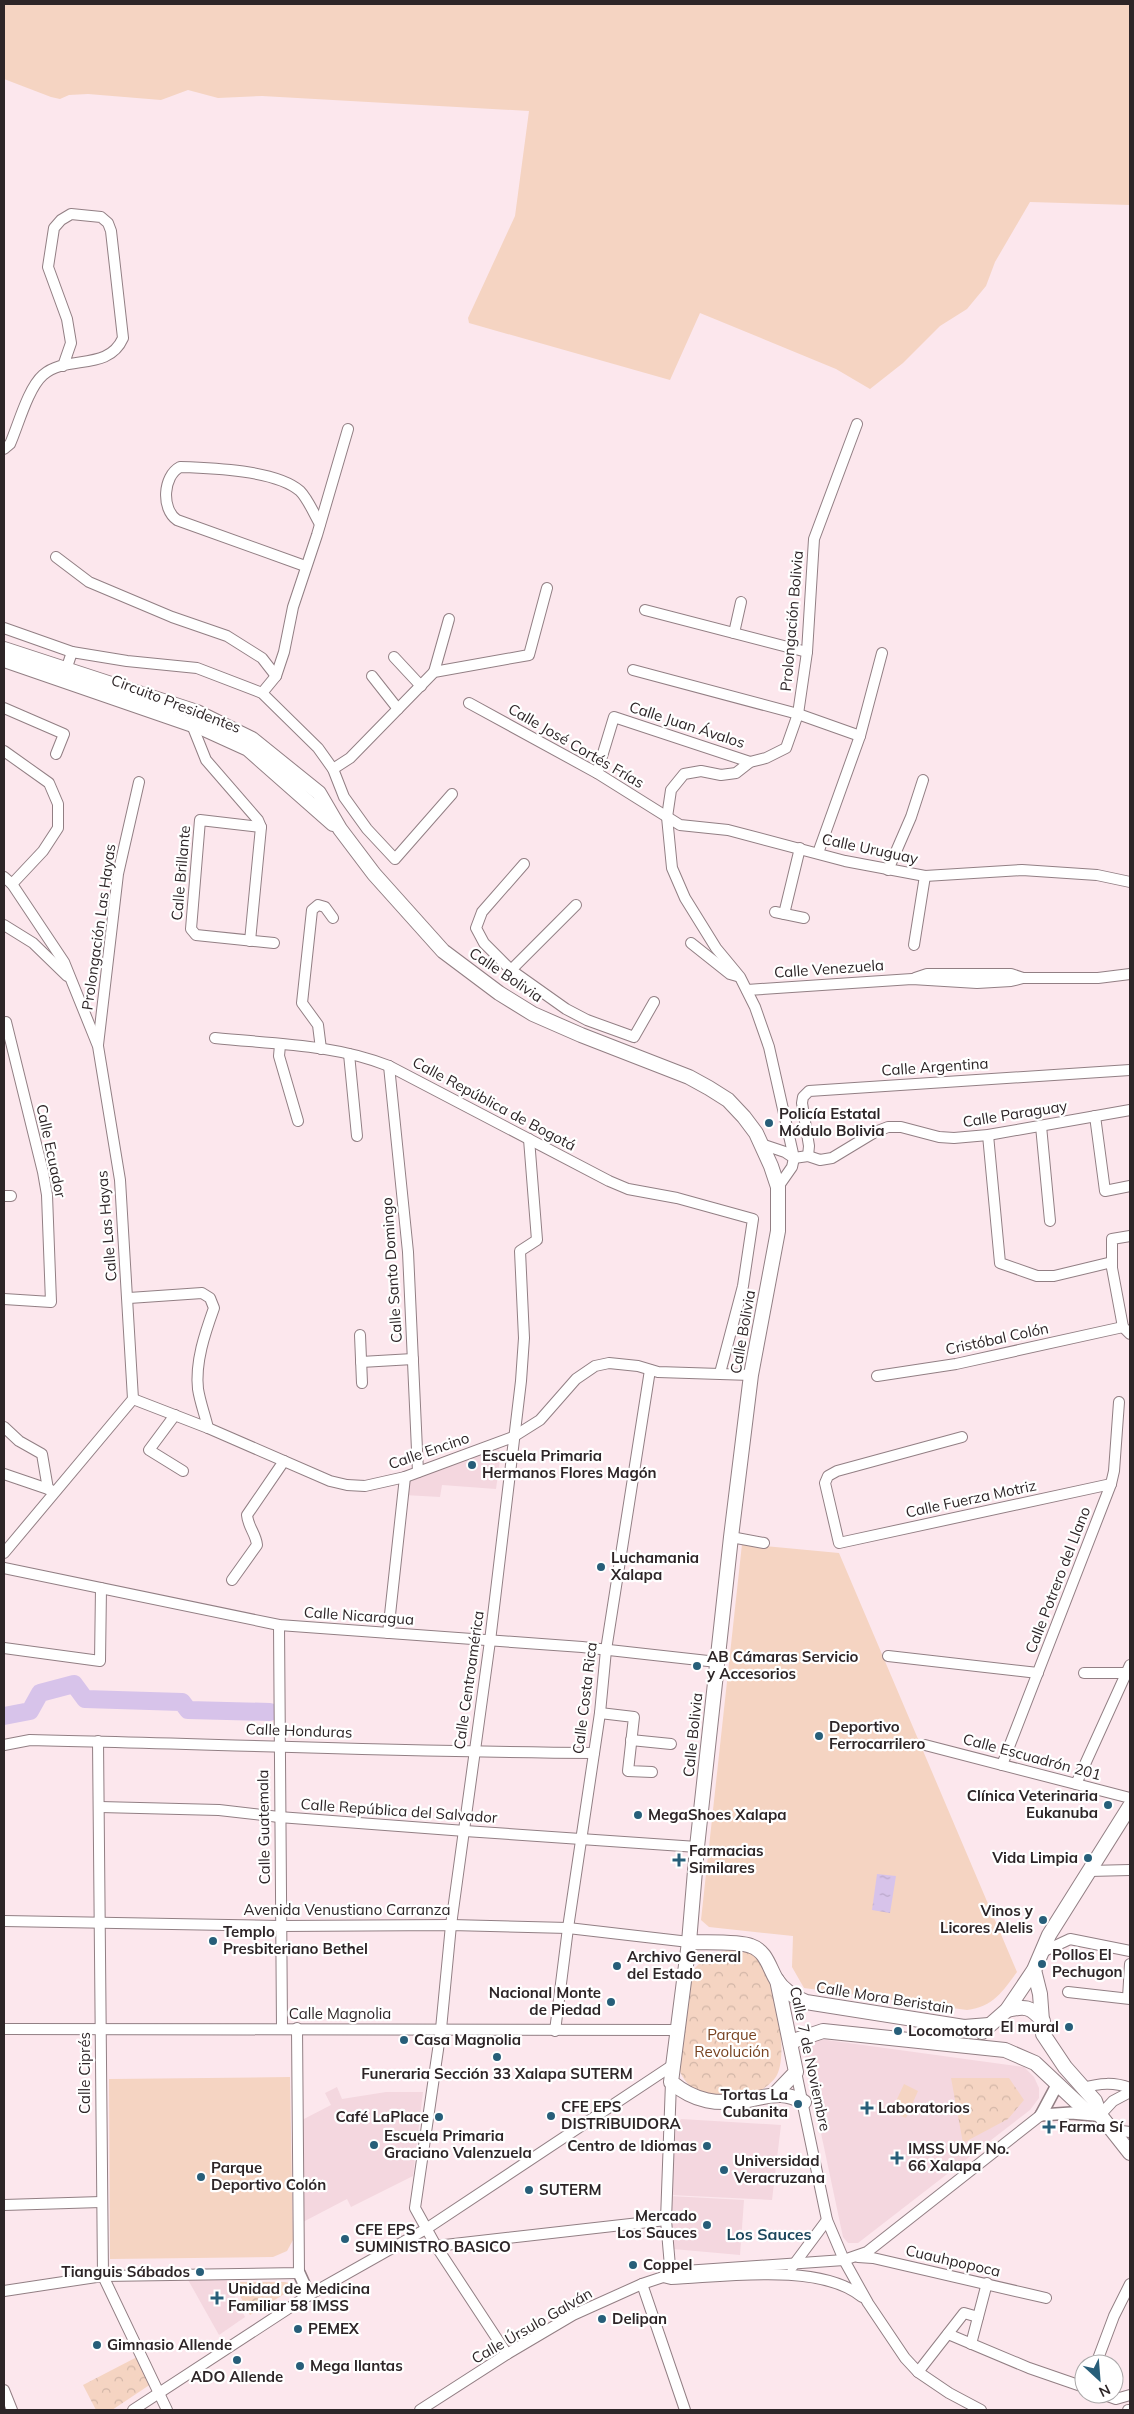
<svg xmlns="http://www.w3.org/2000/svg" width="1134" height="2414" font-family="Mulish,sans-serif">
	<defs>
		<pattern id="park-crowns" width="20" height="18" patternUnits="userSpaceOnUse" patternTransform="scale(1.25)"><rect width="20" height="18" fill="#f5d4c2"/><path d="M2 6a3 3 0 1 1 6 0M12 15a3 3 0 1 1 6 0" fill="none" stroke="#d2b6a7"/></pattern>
		<pattern id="water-ripples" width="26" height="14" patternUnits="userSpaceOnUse" patternTransform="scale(1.25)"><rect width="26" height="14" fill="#d7c3ea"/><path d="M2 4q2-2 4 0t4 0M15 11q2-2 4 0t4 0" fill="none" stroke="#b9a7c9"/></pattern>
	</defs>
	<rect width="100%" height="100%" fill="#fce7ed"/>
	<!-- built -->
	<g fill="#f4d7df">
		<polygon points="497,1447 501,1452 496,1489 442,1485 440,1497 404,1495 407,1478"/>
		<polygon points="819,2039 1024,2067 1034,2077 1039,2088 1039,2098 1030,2110 858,2243 848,2243 843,2237 804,2053 810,2043"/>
		<polygon points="337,2087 342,2099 386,2092 423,2092 413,2176 351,2207 347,2199 303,2222 302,2120 331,2105 325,2093"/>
		<polygon points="681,2119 781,2125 772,2200 670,2195 676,2127"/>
		<polygon points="670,2196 744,2200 740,2255 673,2249"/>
		<polygon points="187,2278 226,2279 245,2317 219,2335"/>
	</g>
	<!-- green -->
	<g fill="#f5d4c2">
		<polygon points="4,4 1130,4 1130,205 1030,202 995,262 986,286 967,309 940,326 903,363 870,389 836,369 700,313 670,380 469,323 468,318 515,216 529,111 262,96 218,98 188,90 161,100 88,94 69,95 60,99 51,97 4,79"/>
		<path d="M 742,1544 L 839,1553 L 1017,1972 C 1003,1991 993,2007 967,2010 L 804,1988 L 792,1967 L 793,1936 L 709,1927 L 701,1920 Z"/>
		<polygon points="290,2077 293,2240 287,2251 273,2257 110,2259 109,2079"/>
		<polygon points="904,2084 918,2091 906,2118 891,2112"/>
	</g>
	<!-- park -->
	<g fill="url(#park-crowns)">
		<path d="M 736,1949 C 744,1951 751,1952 757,1958 C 775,1978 789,2051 777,2075 C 774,2081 766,2087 760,2091 C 748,2098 732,2095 719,2095 C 698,2096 685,2086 678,2067 L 691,1973 C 704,1956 715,1952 736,1949 Z"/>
		<polygon points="951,2078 1009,2078 1024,2100 1008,2119 963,2143"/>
		<polygon points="233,2282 285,2282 289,2283 291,2290 250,2315"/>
		<polygon points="137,2357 151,2384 112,2410 96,2410 83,2385"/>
	</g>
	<!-- water -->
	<polygon fill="url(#water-ripples)" points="877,1874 896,1876 890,1913 872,1910"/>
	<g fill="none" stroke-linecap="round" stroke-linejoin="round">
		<!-- river -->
		<polyline stroke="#d7c3ea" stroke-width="18" points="4,1716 30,1711 40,1693 74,1684 85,1699 182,1702 188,1710 270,1712"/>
		<!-- minor casing -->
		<g stroke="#927f84" stroke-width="12">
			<g id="minor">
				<path d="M 4,449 L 10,444 C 18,426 28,388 43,375 C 67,354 108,372 123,338 L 111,231 L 108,223 L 101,217 L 71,214 L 61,220 L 54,228 L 48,267 L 67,319 L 71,343 L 63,366"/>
				<polyline points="56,557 89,582 172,617 227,636 262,658 276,676"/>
				<path d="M 305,566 L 177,520 C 161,509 163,476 180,467 C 211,468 276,470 300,491 C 308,499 314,514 320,524"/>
				<polyline points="645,610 807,652"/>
				<polyline points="4,628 72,652"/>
				<polyline points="734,633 741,602"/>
				<polyline points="394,657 421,686"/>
				<polyline points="66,670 72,652 127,661 197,668 262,693 318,748 333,769 344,797 367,829 395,859 452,794"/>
				<polyline points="633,670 798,714 860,736"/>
				<polyline points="434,672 449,619"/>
				<polyline points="372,676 398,709"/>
				<polyline points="262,693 276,676 284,652 293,607 317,535 348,429"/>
				<polyline points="469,703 597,773 680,825 728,830 845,861 925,876 1022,870 1097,875 1130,882"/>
				<polyline points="4,708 64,734 56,754"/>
				<polyline points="192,725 206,760 258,820 261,827 250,941"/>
				<polyline points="4,751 49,783 58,804 58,828 43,851 12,884"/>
				<polyline points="333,769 350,758 434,672 529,655 547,588"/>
				<polyline points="597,773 614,717 750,762"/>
				<polyline points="261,827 200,820 191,929 196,935 274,943"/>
				<polyline points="818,853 860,736 882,653"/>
				<polyline points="524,864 482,912 476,928 484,943 511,970 566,1009 587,1020 634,1037 654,1002"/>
				<polyline points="888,870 911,817 923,780"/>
				<polyline points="4,877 12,884 64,962 98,1046 120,1180 133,1399 4,1553"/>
				<polyline points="775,912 804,918"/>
				<polyline points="784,914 800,848"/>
				<polyline points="4,925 33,943 67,976"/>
				<polyline points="691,943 730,974 737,976"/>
				<polyline points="914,945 925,876"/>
				<polyline points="511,970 576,905"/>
				<polyline points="915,978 927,974 1011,974 1023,978 1098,978 1130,974"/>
				<polyline points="747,990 912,979 977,983 1011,981 1023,978"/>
				<polyline points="4,1023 6,1022 43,1172 47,1195 51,1302 4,1299"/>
				<path d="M 215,1038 C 273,1044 334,1044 389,1066 L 609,1181 L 628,1189 L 677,1198 L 753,1219 L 743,1286 L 720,1373"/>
				<polyline points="98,1045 118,874 139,782"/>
				<polyline points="280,1045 279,1056 298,1121"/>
				<polyline points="321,1049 318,1025 302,1003 312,910 318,905 325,907 333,918"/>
				<polyline points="349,1054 357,1136"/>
				<polyline points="389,1066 408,1252 418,1472"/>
				<polyline points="1095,1116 1105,1191 1130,1186"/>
				<polyline points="1041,1126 1050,1221"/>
				<polyline points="988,1135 1000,1263 1037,1276 1054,1276 1112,1262"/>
				<polyline points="761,1144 785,1152 794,1158 808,1156 820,1160 832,1158 875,1132 888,1127 901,1127 939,1137 954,1138 988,1135 1130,1110"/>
				<polyline points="808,1156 809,1146 802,1103 803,1097 809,1091 1130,1070"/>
				<polyline points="778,1187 792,1167 794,1158 769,1047 755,1007 740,977 716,948 685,898 672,868 667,817 671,790 684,774 701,771 721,775 736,773 750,762 766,758 786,748 798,714 807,652 814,539 857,424"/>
				<polyline points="4,1196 11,1196"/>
				<polyline points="1130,1236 1112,1239 1112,1268 1123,1327 1130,1334"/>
				<path d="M 129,1298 L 202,1293 L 210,1298 L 214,1308 C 205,1333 195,1362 198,1389 C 200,1402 205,1415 208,1428"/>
				<polyline points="360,1335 362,1383"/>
				<polyline points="361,1362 413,1359"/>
				<polyline points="877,1376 956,1364 1123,1327"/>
				<polyline points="133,1399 208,1428 330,1481 347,1485 365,1486 405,1477 513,1437 540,1420 576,1379 595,1366 609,1363 638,1366 658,1372 751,1375"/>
				<polyline points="175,1415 149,1450 183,1471"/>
				<polyline points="4,1427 19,1441 42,1454 48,1489"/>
				<polyline points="962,1437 837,1471 828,1476 825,1483 839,1543 1111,1484"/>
				<polyline points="4,1474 51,1490"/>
				<polyline points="731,1537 764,1543"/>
				<polyline points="4,1568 279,1625 582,1647 717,1662"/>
				<path d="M 232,1580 L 257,1545 C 256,1534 248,1527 247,1515 L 284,1461"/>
				<polyline points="279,1625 282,2028"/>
				<polyline points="388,1633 405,1477"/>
				<polyline points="4,1648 100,1661 101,1588"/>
				<polyline points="888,1656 1038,1673"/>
				<polyline points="1084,1673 1127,1673"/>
				<polyline points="600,1713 634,1717 628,1771 652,1772"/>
				<polyline points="631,1740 671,1744"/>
				<polyline points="98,1741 103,2276 167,2410"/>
				<path d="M 4,1745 L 30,1740 C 218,1744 406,1752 594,1753"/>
				<polyline points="925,1745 1130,1798"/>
				<polyline points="1002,1765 1111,1484 1114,1471 1119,1402"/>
				<polyline points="1076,1784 1130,1665"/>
				<polyline points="100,1807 219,1810 279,1817 465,1831 697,1847"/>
				<polyline points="1089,1871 1130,1870"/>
				<polyline points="4,1921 280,1926 451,1925 568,1928 689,1942"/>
				<polyline points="1040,1953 1070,1939 1130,1951"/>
				<polyline points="1068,1992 1130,1999"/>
				<polyline points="1128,1998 1130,1964"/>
				<polyline points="4,2029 676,2030"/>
				<polyline points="555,2031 568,1928 600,1713 606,1650 650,1370"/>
				<polyline points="796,2072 827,2220 844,2260 868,2303 905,2358 918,2372 949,2393 981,2410"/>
				<path d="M 1083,2088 C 1100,2083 1114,2082 1130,2088"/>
				<polyline points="1100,2115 1113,2101 1130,2092"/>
				<polyline points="1113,2130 1130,2132"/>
				<polyline points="4,2205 101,2202"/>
				<polyline points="436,2246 666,2220"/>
				<polyline points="858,2257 873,2258 1046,2298"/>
				<polyline points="792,2267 827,2220"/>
				<path d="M 663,2277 L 671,2279 C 723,2277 820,2262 862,2297"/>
				<polyline points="671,2278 666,2220 671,2082"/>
				<polyline points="642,2284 685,2410"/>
				<polyline points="4,2291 103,2276 299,2273 297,2028"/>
				<polyline points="948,2334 1029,2368 1084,2387"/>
				<polyline points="971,2344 987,2283"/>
				<polyline points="507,2354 436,2246 415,2208 441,2029 451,1925 490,1641 521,1381 524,1338 520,1251 537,1240 529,1139"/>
				<polyline points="1096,2364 1114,2316 1130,2284"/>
				<polyline points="918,2372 964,2313 978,2317"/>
				<polyline points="4,2390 12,2410"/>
				<polyline points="1102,2394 1116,2399 1130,2395"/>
				<polyline points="133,2410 309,2295 426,2229 673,2065"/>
				<polyline points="420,2410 507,2354 573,2315 642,2284 663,2277 670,2272 844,2260 867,2252 1041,2115"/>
				<polyline points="1128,2410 1130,2410"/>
			</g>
		</g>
		<!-- tertiary casing -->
		<g stroke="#927f84" stroke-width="14">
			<g id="tertiary">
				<polyline points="1041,2115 1071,2113 1094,2115"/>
				<polyline points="1041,2115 1057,2085"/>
				<polyline points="299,2273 309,2295"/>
			</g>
		</g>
		<!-- secondary casing -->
		<g stroke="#927f84" stroke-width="16">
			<g id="secondary">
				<path d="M 4,649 L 197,712 L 252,739 L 319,793 L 340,829 L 374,874 L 443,951 L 499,993 L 533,1014 L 581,1035 L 689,1077 L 709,1088 L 728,1100 L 744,1117 L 756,1133 L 771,1166 L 778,1187 L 778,1231 L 751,1375 L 731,1537 L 697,1847 L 689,1942 L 671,2082 C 695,2102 717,2105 748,2100 C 772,2096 780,2090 804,2102"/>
				<polyline points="4,660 204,729 248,749 333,824"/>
				<path d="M 689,1942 C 704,1943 738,1941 751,1946 C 766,1951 769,1967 776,1979 C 783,1990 794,1997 806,2002 L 964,2027 L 989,2025"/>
				<polyline points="1034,1970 1040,1994 1043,2034 1065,2067 1095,2101 1100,2115 1130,2153"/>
				<path d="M 1007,2010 C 1025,2006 1030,2006 1043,2021"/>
				<polyline points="982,2032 1007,2010 1034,1970 1049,1935 1130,1806"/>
				<polyline points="790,2042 823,2031 1005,2050 1035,2063 1084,2109 1100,2115"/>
				<polyline points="775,2094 796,2072 777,1980"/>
			</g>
		</g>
		<!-- minor -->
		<use href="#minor" stroke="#fff" stroke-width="10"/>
		<!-- tertiary -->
		<use href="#tertiary" stroke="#fff" stroke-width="11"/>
		<!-- secondary -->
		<use href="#secondary" stroke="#fff" stroke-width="14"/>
	</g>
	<!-- markers -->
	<g fill="#275e79" stroke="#fff" stroke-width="2">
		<circle cx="769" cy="1123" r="5"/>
		<circle cx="472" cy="1465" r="5"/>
		<circle cx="601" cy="1567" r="5"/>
		<circle cx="697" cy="1666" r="5"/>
		<circle cx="819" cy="1736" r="5"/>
		<circle cx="1108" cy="1805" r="5"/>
		<circle cx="638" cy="1815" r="5"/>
		<circle cx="1088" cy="1858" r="5"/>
		<path d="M676.5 1852.5h5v5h5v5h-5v5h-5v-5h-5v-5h5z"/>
		<circle cx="1043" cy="1920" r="5"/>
		<circle cx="213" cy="1941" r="5"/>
		<circle cx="1042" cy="1964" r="5"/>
		<circle cx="617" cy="1966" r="5"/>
		<circle cx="611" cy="2002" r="5"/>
		<circle cx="1069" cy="2027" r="5"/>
		<circle cx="898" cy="2031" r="5"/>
		<circle cx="404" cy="2040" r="5"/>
		<circle cx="497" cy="2057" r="5"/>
		<circle cx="798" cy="2104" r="5"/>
		<path d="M864.5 2100.5h5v5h5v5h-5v5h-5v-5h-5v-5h5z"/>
		<circle cx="551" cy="2116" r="5"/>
		<circle cx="439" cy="2117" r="5"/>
		<path d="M1046.5 2119.5h5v5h5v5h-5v5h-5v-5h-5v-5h5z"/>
		<circle cx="374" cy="2145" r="5"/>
		<circle cx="707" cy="2146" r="5"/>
		<path d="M894.5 2150.5h5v5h5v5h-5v5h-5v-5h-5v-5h5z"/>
		<circle cx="724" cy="2170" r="5"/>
		<circle cx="201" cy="2177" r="5"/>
		<circle cx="529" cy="2190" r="5"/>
		<circle cx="707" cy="2225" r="5"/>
		<circle cx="345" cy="2239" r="5"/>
		<circle cx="633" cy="2265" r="5"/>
		<circle cx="200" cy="2272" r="5"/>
		<path d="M214.5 2290.5h5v5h5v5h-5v5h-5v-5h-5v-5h5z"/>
		<circle cx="602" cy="2319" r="5"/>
		<circle cx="298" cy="2329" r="5"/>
		<circle cx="97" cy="2345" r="5"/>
		<circle cx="237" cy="2360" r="5"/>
		<circle cx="300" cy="2366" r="5"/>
	</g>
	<g text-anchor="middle" stroke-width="4.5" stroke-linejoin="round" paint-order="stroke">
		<!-- street labels -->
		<g font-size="15" fill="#2d2527" stroke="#fff">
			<text transform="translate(792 621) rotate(-85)" y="5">Prolongación Bolivia</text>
			<text transform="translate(176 704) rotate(21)" y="5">Circuito Presidentes</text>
			<text transform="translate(687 725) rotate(18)" y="5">Calle Juan Ávalos</text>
			<text transform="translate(576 746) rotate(30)" y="5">Calle José Cortés Frías</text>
			<text transform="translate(870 849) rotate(12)" y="5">Calle Uruguay</text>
			<text transform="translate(181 873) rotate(-85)" y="5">Calle Brillante</text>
			<text transform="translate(99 927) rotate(-82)" y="5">Prolongación Las Hayas</text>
			<text transform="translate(829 969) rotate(-4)" y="5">Calle Venezuela</text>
			<text transform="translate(506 975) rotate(34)" y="5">Calle Bolivia</text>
			<text transform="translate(935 1067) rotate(-4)" y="5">Calle Argentina</text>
			<text transform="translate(494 1104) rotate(28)" y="5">Calle República de Bogotá</text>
			<text transform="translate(1015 1114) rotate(-9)" y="5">Calle Paraguay</text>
			<text transform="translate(51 1151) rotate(78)" y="5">Calle Ecuador</text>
			<text transform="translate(107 1226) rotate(-95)" y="5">Calle Las Hayas</text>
			<text transform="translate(392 1270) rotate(-94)" y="5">Calle Santo Domingo</text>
			<text transform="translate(743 1332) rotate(-80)" y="5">Calle Bolivia</text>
			<text transform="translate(997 1339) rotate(-12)" y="5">Cristóbal Colón</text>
			<text transform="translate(429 1451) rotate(-19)" y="5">Calle Encino</text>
			<text transform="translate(971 1499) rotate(-12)" y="5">Calle Fuerza Motriz</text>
			<text transform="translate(1058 1580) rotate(-69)" y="5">Calle Potrero del Llano</text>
			<text transform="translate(359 1616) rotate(4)" y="5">Calle Nicaragua</text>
			<text transform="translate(469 1680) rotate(-82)" y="5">Calle Centroamérica</text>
			<text transform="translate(585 1698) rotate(-83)" y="5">Calle Costa Rica</text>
			<text transform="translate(299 1731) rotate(2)" y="5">Calle Honduras</text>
			<text transform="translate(693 1735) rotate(-84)" y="5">Calle Bolivia</text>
			<text transform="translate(1032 1757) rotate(15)" y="5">Calle Escuadrón 201</text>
			<text transform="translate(399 1811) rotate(4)" y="5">Calle República del Salvador</text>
			<text transform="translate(264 1827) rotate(-91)" y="5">Calle Guatemala</text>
			<text x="347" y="1915">Avenida Venustiano Carranza</text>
			<text transform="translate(885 1998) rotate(9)" y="5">Calle Mora Beristain</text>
			<text x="340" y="2019">Calle Magnolia</text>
			<text transform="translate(810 2059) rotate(78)" y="5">Calle 7 de Noviembre</text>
			<text transform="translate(85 2073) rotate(-90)" y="5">Calle Ciprés</text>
			<text transform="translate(953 2261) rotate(13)" y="5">Cuauhpopoca</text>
			<text transform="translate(532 2326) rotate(-30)" y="5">Calle Úrsulo Galván</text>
		</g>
		<!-- poi labels -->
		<g font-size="15" font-weight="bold" fill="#2d2527" stroke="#fff" text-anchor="start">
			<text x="779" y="1119">Policía Estatal<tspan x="779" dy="17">Módulo Bolivia</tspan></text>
			<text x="482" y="1461">Escuela Primaria<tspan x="482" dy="17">Hermanos Flores Magón</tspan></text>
			<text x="611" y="1563">Luchamania<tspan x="611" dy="17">Xalapa</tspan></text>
			<text x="707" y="1662">AB Cámaras Servicio<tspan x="707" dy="17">y Accesorios</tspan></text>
			<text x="829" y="1732">Deportivo<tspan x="829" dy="17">Ferrocarrilero</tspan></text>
			<text x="1098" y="1801" text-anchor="end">Clínica Veterinaria<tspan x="1098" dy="17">Eukanuba</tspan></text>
			<text x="648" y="1820">MegaShoes Xalapa</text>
			<text x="689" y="1856">Farmacias<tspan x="689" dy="17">Similares</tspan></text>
			<text x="1078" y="1863" text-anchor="end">Vida Limpia</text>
			<text x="1033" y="1916" text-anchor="end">Vinos y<tspan x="1033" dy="17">Licores Alelis</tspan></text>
			<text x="223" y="1937">Templo<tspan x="223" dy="17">Presbiteriano Bethel</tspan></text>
			<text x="1052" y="1960">Pollos El<tspan x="1052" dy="17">Pechugon</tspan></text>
			<text x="627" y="1962">Archivo General<tspan x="627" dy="17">del Estado</tspan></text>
			<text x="601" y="1998" text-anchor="end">Nacional Monte<tspan x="601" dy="17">de Piedad</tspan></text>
			<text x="1059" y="2032" text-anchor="end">El mural</text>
			<text x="908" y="2036">Locomotora</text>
			<text x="414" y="2045">Casa Magnolia</text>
			<text x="497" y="2079" text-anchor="middle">Funeraria Sección 33 Xalapa SUTERM</text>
			<text x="788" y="2100" text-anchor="end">Tortas La<tspan x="788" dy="17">Cubanita</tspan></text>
			<text x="561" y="2112">CFE EPS<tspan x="561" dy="17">DISTRIBUIDORA</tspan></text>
			<text x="878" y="2113">Laboratorios</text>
			<text x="429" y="2122" text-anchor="end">Café LaPlace</text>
			<text x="1059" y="2132">Farma Sí</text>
			<text x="384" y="2141">Escuela Primaria<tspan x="384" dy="17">Graciano Valenzuela</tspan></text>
			<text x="697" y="2151" text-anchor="end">Centro de Idiomas</text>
			<text x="908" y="2154">IMSS UMF No.<tspan x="908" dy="17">66 Xalapa</tspan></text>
			<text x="734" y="2166">Universidad<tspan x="734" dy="17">Veracruzana</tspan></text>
			<text x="211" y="2173">Parque<tspan x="211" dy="17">Deportivo Colón</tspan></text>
			<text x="539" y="2195">SUTERM</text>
			<text x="697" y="2221" text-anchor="end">Mercado<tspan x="697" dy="17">Los Sauces</tspan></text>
			<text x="355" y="2235">CFE EPS<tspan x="355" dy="17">SUMINISTRO BASICO</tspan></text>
			<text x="643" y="2270">Coppel</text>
			<text x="190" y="2277" text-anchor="end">Tianguis Sábados</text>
			<text x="228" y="2294">Unidad de Medicina<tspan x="228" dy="17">Familiar 58 IMSS</tspan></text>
			<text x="612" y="2324">Delipan</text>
			<text x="308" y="2334">PEMEX</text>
			<text x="107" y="2350">Gimnasio Allende</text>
			<text x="310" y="2371">Mega llantas</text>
			<text x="237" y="2382" text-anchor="middle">ADO Allende</text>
		</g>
		<!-- park labels -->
		<g font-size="15" fill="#774220" stroke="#fff">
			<text x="732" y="2040">Parque<tspan x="732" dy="17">Revolución</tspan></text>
		</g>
		<!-- neighbourhood labels -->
		<g font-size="16" font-weight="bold" fill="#1b475c" stroke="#fff">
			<text x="769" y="2240">Los Sauces</text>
		</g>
	</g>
	<!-- border -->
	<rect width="1134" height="2414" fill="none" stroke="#2d2527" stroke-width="10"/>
	<!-- north arrow -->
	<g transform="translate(1099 2379) rotate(154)"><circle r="24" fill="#ffffff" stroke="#aba8a9"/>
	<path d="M0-4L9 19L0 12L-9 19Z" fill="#275e79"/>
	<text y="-8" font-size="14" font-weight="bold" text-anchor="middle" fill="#2d2527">N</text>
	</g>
</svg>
